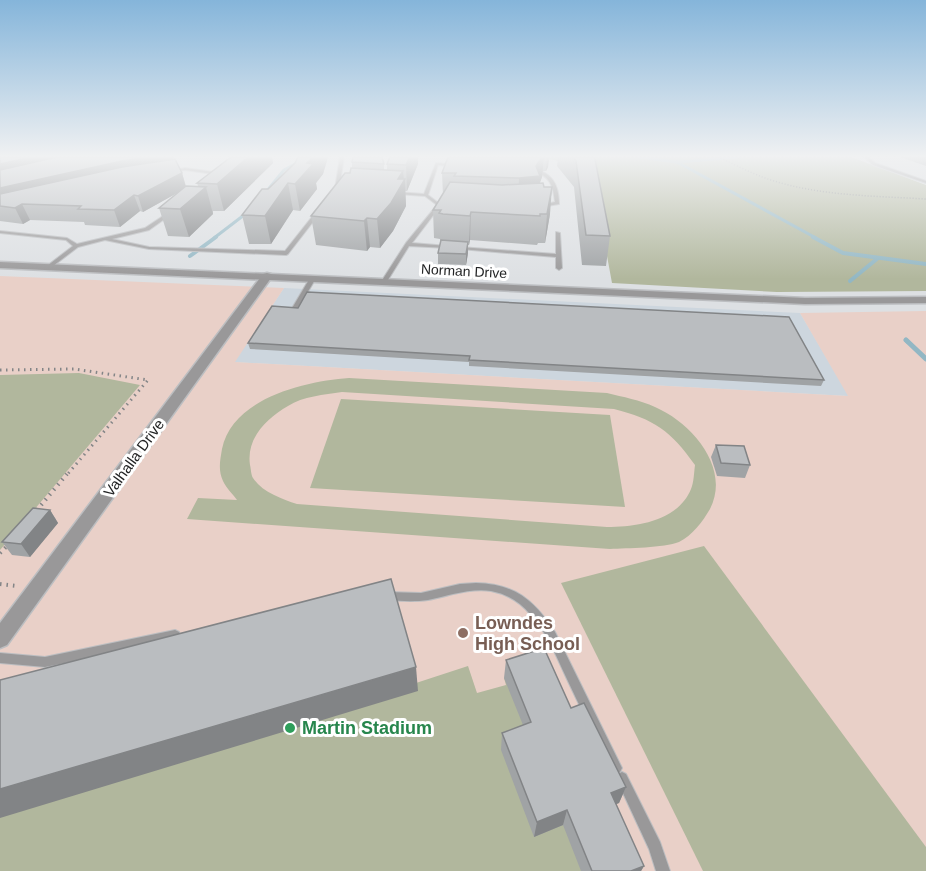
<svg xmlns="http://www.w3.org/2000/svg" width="926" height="871" font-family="Arial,sans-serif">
	<rect width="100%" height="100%" fill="#dde0e3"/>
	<!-- built -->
	<polygon fill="#cdd6de" points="284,288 800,313 849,396 234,362"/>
	<!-- education -->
	<polygon fill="#e9d0c8" points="0,276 284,288 235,362 848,396 800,313 926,311 926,871 0,871"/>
	<!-- green -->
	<g fill="#b1b79d" fill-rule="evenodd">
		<polygon points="533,157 851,157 926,185 926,291 777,292 612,283 591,169 581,164"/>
		<polygon points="79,373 140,385 0,550 0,375"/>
		<path d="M 349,378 L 607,393 C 623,397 640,400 655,407 C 692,423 731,468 710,509 C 703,521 692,536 679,542 C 664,548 627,548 610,549 L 187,519 L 198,498 L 237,500 C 233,494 226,488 223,481 C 218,470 220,461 222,449 C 232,398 306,381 349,378 ZM 342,392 L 614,409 C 654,419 671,431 695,465 C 694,472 694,482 691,489 C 678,521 637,527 607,527 L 297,504 C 282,499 262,492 253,478 C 251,475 251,469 250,465 C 246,438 267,418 288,406 C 303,396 324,395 342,392 Z"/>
		<polygon points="341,399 610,415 625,507 310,488"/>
		<polygon points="704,546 926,847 926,871 703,871 561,583"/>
		<polygon points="468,666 477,693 506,685 504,678 541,667 633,871 0,871 0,754 416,683"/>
	</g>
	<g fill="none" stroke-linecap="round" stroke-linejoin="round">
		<!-- stream-far2 -->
		<g stroke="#92b7c4" stroke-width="3">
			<polyline points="638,157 677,162 816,238"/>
			<polyline points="677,162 740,157"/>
			<polyline points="266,192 284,170 308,157"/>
			<polyline points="214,238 248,212"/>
		</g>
		<!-- stream-far1 -->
		<g stroke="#92b7c4" stroke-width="4">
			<polyline points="813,237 843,253 926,264"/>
			<polyline points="190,256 216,237"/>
			<polyline points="850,281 878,258"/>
			<polyline points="906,340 908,342"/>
		</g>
		<!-- stream -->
		<polyline stroke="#92b7c4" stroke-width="5" points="906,340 926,359"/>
		<!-- service casing -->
		<g stroke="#bcbec1" stroke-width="2">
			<g id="service">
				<polygon points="340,157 344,157 339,189 337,190 335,189"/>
				<polygon points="864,157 868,157 875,163 926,181 926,183 873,165"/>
				<polygon points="436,163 453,164 455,165 453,166 438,165 428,195 441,205 412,243 448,246 450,247 448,248 409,246 386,283 382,283 381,282 406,243 437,205 425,196 397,194 395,193 397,192 424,194"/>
				<polygon points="185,168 221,173 223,174 221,175 185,170 171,172 169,171"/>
				<path d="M 533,169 C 552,172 559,185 559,204 L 541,207 L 541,205 L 555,202 C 553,185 550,176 533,171 Z"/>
				<polygon points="169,212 173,213 149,230 112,239 149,247 285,251 315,213 319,214 288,254 286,255 149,249 105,240 78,247 49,269 46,267 47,266 73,246 66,240 0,233 0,231 67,238 77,244 145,228"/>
				<polygon points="556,232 560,233 562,268 559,270 556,268 556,257 460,249 458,248 460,247 556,254"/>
				<polygon points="313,276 316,278 297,310 296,311 292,311 291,310 310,278"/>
				<path d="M 476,583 C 515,584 534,600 555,632 L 620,764 L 622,768 L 620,772 L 616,774 L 612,772 C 597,741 581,709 566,677 C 556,656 547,632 530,614 C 520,602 507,594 491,591 C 469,588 449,596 428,600 C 414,602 401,601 387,600 L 384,599 L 382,596 L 384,593 L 387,592 L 421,593 L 460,584 Z"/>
				<polygon points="175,630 179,632 180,635 179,638 175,640 45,667 0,663 0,653 45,657"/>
				<polygon points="622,772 626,774 660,842 670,871 656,871 649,849 616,778 618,774"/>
			</g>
		</g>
		<!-- minor casing -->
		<g stroke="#bcbec1" stroke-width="3">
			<polygon id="minor" points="267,273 271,274 271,278 7,645 0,648 0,623 263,274"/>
		</g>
		<!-- tertiary casing -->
		<g stroke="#bcbec1" stroke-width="3">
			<polygon id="tertiary" points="0,262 805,298 926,297 926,303 805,304 0,268"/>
		</g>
		<!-- path-far2 -->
		<path stroke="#838587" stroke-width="1.5" stroke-dasharray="1 2" stroke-linecap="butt" d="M 718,157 C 736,165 754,175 774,181 C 823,196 875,196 926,199"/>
		<!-- path-far1 -->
		<polyline stroke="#838587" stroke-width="3" stroke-dasharray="1.5 4.5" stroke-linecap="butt" points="0,370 74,369 148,380 66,476"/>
		<!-- path -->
		<g stroke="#838587" stroke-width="4" stroke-dasharray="1.5 5" stroke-linecap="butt">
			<polyline points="37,510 67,474"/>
			<polyline points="0,553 8,545"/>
			<polyline points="0,584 17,586"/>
		</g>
		<!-- service -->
		<use href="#service" fill="#999899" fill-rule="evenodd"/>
		<!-- minor -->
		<use href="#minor" fill="#999899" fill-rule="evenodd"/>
		<!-- tertiary -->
		<use href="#tertiary" fill="#999899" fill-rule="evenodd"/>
	</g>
	<!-- wall -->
	<g fill="#a0a3a5">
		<polygon points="0,157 173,157 182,173 186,186 198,186 197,183 231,157 272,157 273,163 224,211 213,211 213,214 189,237 168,236 159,208 179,192 143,212 140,211 120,227 85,225 84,222 30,220 23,224 0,221"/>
		<polygon points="298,157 328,157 323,174 316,183 317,189 300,211 293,210 271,244 249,244 242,215 295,163"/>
		<polygon points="390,157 418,157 418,164 407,191 405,191 406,206 393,231 380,248 370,247 367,251 316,245 311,216 350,173 352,168 352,162 384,164 384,170 387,170 387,164"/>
		<polygon points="448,157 549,157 548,167 546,171 543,171 542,177 540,183 550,214 545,243 538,243 537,245 470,240 469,245 468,245 468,253 466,265 438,264 438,253 441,242 440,242 440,239 434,238 433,210 443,195 442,173"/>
		<polygon points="558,157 593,157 610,236 606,266 582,265 574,187 557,166"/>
		<polygon points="900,157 926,157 926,166"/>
		<polygon points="272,306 824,380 821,386 469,366 469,362 250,349 248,343"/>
		<polygon points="716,445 750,465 745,478 717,476 711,457"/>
		<polygon points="50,510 58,523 30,557 12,555 2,542"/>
		<polygon points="506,660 571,708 626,787 619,803 616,804 644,866 641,871 581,871 563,825 534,837 501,750 502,733 523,725 504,678"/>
	</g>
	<!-- shaded-wall -->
	<g fill="#828486">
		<polygon points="32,157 98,157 0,181 0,164"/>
		<polygon points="148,157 173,157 176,167 0,206 0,188 122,161"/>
		<polygon points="248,157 272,157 273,163 224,211 217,184"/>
		<polygon points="313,157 328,157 323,174 316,183 317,189 300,211 295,184 307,163"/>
		<polygon points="410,157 418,157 418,164 407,191 406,165"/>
		<polygon points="542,157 544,157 542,177 540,182 538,203 518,205 519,178 536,166"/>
		<polygon points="547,157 549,157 548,167 546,171"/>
		<polygon points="403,171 404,181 405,179 406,206 393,231 380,248 377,219"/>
		<polygon points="182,173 186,188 143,212 138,196"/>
		<polygon points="288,183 293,210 271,244 265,216"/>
		<polygon points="206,187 213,214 189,237 180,209"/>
		<polygon points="552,187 550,214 545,243 547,214"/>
		<polygon points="134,195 140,211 120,227 114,210"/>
		<polygon points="22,204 30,220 23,224 15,208"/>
		<polygon points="471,212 470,240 469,245 470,216"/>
		<polygon points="367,218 370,247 367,251 364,221"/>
		<polygon points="468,242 468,253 466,265 466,254"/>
		<polygon points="50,510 58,523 30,557 21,544"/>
		<polygon points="416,667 418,691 0,818 0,789"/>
		<polygon points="626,787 619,803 605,809 611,793"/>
		<polygon points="567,810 563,825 534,837 537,822"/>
		<polygon points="644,866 641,871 631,871"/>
	</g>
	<!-- building -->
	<g fill="#babdc0" stroke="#828486" stroke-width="1.5">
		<polygon points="0,157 32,157 0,164"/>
		<polygon points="57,157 148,157 122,161 0,188 0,170"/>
		<polygon points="231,157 248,157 217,184 197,183"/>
		<polygon points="298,157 313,157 307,163 313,164 295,184 288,183 265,216 242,215 262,189 268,189 295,163"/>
		<polygon points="353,157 382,157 384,164 352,162"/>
		<polygon points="390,157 410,157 406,165 387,164"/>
		<polygon points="448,157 542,157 536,166 540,176 519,178 454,176 456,173 442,173"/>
		<polygon points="573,157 593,157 595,159 610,236 586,235 576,161"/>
		<polygon points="175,159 182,173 138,196 134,195 114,210 78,209 81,206 22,204 15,208 0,206 0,194 122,167"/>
		<polygon points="351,168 403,171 398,179 405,179 391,203 377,219 367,218 364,221 311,216 345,173 350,173"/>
		<polygon points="450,182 502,185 543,183 544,187 552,187 547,214 540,214 540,216 471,212 470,216 443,214 439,213 441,210 433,210"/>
		<polygon points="186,186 206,187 180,209 159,208"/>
		<polygon points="441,240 468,242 466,254 438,253"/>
		<polygon points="307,292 789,317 824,380 469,360 470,356 248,343 272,306 298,308"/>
		<polygon points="716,445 744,446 750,465 721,463"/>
		<polygon points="33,508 50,510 21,544 2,542"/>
		<polygon points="391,579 416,667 0,789 0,680"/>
		<polygon points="544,648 571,708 584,703 626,787 611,793 644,866 631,871 592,871 567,810 537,822 502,733 531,722 506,660"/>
	</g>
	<!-- sky -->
	<linearGradient id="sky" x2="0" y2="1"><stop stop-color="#85b5da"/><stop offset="0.56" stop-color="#f0f1f2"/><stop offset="1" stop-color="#f0f1f2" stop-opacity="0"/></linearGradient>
	<rect width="926" height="279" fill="url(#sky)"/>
	<!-- markers -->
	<circle fill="#8d6e63" stroke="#fff" stroke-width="2" cx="463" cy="633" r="6"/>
	<circle fill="#2e9e5b" stroke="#fff" stroke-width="2" cx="290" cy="728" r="6"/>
	<g text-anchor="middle" stroke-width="6" stroke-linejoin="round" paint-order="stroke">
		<!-- far-street labels -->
		<g font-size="14" fill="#232425" stroke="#fff">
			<text transform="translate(464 271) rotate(3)" y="5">Norman Drive</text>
		</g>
		<!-- street labels -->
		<g font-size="15" fill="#232425" stroke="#fff">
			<text transform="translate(134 458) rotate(-54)" y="5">Valhalla Drive</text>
		</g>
		<!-- near-education labels -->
		<g font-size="18" font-weight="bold" fill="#785e54" stroke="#fff" text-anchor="start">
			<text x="475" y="629">Lowndes<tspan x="475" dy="21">High School</tspan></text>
		</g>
		<!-- near-leisure labels -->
		<g font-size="18" font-weight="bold" fill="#27864d" stroke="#fff" text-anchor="start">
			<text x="302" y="734">Martin Stadium</text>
		</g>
	</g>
</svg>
